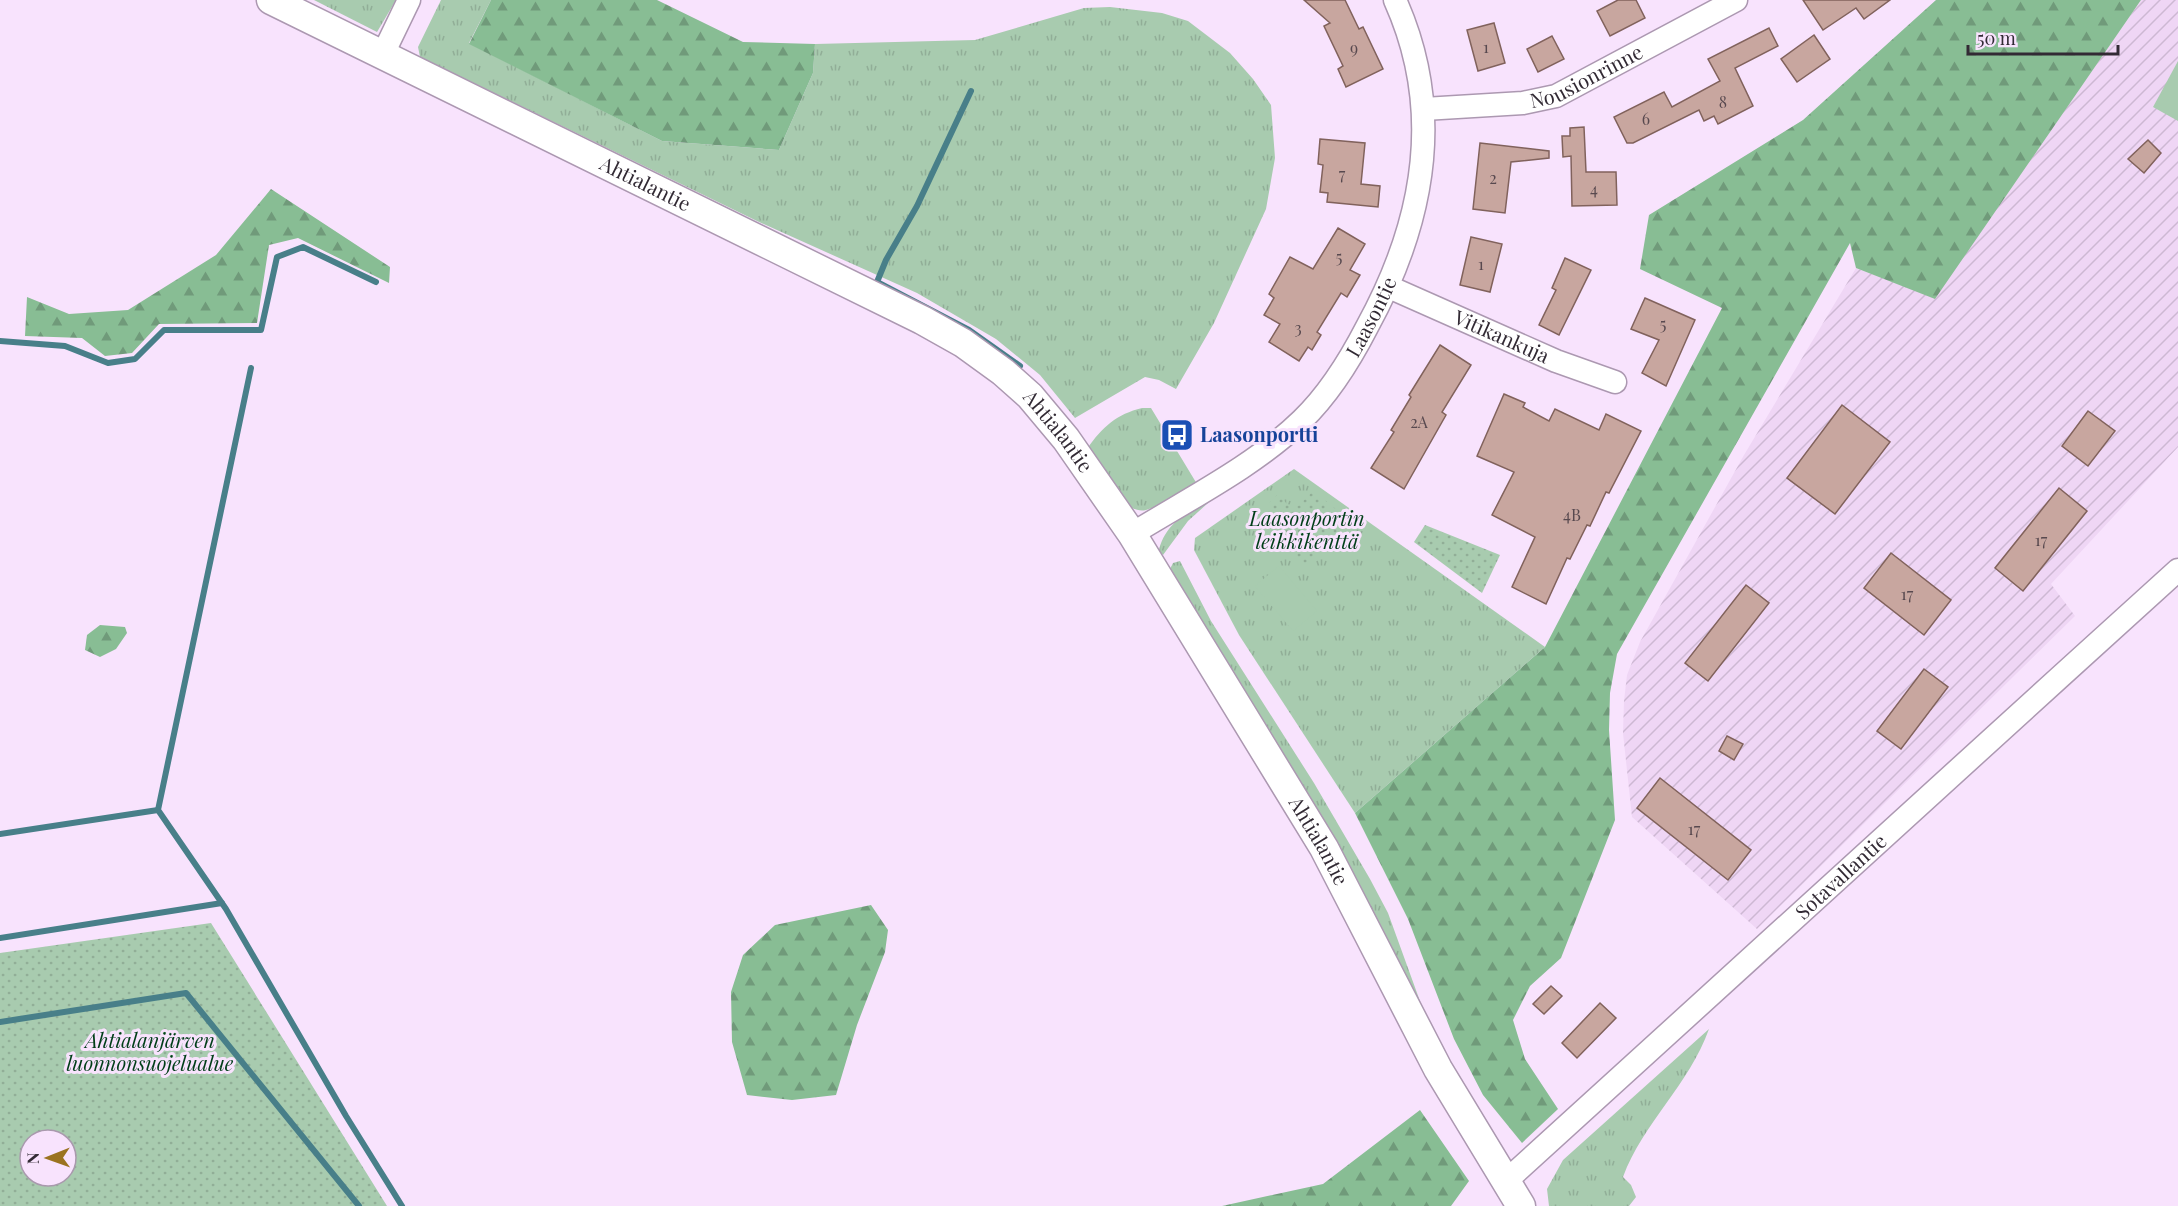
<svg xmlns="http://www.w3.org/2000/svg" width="2178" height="1206" font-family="'Playfair Display',serif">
	<defs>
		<pattern id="industrial-furrows" width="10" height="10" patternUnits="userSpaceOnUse" patternTransform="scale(1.5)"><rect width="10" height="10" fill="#efd6f5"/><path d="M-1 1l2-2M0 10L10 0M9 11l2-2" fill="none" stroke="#cdb8d3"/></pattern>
		<pattern id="grass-tufts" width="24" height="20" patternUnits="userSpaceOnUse" patternTransform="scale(1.5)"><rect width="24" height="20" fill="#a8cbaf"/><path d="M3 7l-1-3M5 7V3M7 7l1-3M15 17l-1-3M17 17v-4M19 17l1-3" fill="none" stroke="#91ae97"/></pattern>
		<pattern id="forest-firs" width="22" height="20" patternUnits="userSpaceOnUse" patternTransform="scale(1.5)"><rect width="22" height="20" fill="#88bd94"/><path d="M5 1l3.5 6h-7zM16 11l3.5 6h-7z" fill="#709a7a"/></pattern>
		<pattern id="park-dots" width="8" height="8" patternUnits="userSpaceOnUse" patternTransform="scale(1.5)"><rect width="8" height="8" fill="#a8cbaf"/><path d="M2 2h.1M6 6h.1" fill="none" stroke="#91ae97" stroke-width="1.8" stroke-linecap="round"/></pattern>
	</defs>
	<rect width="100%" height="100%" fill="#f8e3fd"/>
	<!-- industrial -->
	<polygon fill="url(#industrial-furrows)" points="2141,0 2178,0 2178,447 2051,584 2075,616 1757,929 1632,817 1623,733 1624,701 1627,675 1640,642 1744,455 1856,268 1935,298"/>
	<!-- grass -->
	<g fill="url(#grass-tufts)">
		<polygon points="314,0 396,0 377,32"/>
		<polygon points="441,0 491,0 469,43 662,141 779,150 813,73 815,44 975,40 1084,8 1110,7 1162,13 1188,21 1230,53 1253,79 1271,105 1275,158 1266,209 1214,323 1176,389 1159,380 1145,377 1075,418 1040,375 996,339 917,293 757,221 420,57 418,47"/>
		<path d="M 1142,408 L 1151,408 L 1197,484 C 1181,492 1163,505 1146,510 C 1122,516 1099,467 1087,449 C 1102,427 1117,414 1142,408 Z"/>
		<polygon points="1294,469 1545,647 1355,813 1239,635 1194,550 1195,538"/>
		<path d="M 1208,501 L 1208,503 L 1188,521 L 1163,555 L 1159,551 C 1163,527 1187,510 1208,501 Z"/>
		<polygon points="1180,561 1211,621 1314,783 1370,879 1388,913 1425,1015 1168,573 1173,563"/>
		<path d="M 1709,1029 C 1689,1085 1643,1123 1623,1177 L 1631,1185 L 1636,1197 L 1629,1206 L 1549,1206 L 1547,1189 L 1563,1160 Z"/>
	</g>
	<!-- forest -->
	<g fill="url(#forest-firs)">
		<polygon points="491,0 657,0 743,42 815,44 813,73 779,150 662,141 469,44"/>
		<polygon points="1936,0 2141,0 1935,299 1856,268 1850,243 1617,654 1610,693 1609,730 1615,820 1561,958 1530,986 1513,1020 1525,1059 1558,1109 1522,1143 1483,1095 1454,1039 1408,919 1355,813 1545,647 1722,308 1640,269 1649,215 1803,120"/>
		<polygon points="271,189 390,267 389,283 298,238 269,245 257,323 159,324 132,353 105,356 82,338 25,336 27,297 69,314 128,310 216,255"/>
		<polygon points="100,625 125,627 127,633 116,649 100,657 85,650 87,635"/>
		<polygon points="871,905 888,930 885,952 857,1025 836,1095 792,1100 747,1095 732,1042 731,992 743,955 775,925"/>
		<polygon points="1420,1110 1469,1181 1451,1206 1222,1206 1323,1184"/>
	</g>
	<!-- park -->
	<g fill="url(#park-dots)" fill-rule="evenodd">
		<path d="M 1313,491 L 1351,521 L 1351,525 L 1305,567 L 1264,520 C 1263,507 1269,503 1278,494 L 1287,504 L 1298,506 Z"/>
		<polygon points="1425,525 1500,555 1482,593 1414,542"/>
		<path d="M 211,923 L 387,1206 L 0,1206 L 0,953 ZM 30,1140 L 66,1140 L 66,1176 L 30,1176 Z"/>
	</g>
	<!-- pitch -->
	<g fill="#a8cbaf">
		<polygon points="2178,61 2178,121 2153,107"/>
		<polygon points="1279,566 1317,611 1293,631 1255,586"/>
	</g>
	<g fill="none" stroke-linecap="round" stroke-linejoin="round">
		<!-- stream -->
		<g stroke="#487f89" stroke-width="6">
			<polyline points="971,91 917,206 886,260 877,282 969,330 1020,366"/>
			<polyline points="0,341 65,346 108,363 135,359 164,330 261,330 277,257 303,247 376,282"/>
			<polyline points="251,368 158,810 226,909 346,1116 402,1206"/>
			<polyline points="0,834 158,810"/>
			<polyline points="0,938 222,903"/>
			<polyline points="0,1022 186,993 359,1206"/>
		</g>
	</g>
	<!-- building -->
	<g fill="#c8a69f" stroke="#81625c" stroke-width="1.5">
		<polygon points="1304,0 1345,0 1359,29 1363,27 1383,69 1346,87 1338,69 1343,66 1324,26 1330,23"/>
		<polygon points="1618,0 1636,0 1645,18 1610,36 1597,11"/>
		<polygon points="1803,0 1890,0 1864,19 1856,8 1823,30"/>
		<polygon points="1494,23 1505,63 1478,71 1467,30"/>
		<polygon points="1769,28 1778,46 1735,68 1753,106 1718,124 1714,116 1704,121 1699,110 1633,143 1627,143 1614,117 1664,92 1672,107 1720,81 1708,59"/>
		<polygon points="1814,35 1830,59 1797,82 1781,59"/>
		<polygon points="1552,36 1564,59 1538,72 1527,49"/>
		<polygon points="1584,127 1586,172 1616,172 1617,205 1572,206 1571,156 1563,157 1562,136 1570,136 1570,128"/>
		<polygon points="1320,139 1365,143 1361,184 1380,186 1378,207 1327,202 1328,193 1320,192 1323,165 1318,164"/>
		<polygon points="2148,140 2161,153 2144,173 2128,159"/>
		<polygon points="1480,143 1549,151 1549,158 1511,162 1505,213 1473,209"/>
		<polygon points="1338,228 1365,244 1350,270 1360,275 1347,297 1341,293 1317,332 1321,335 1312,350 1308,347 1299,361 1269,342 1280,324 1264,315 1274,298 1269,294 1290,257 1313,269"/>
		<polygon points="1471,237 1502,244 1490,292 1460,285"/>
		<polygon points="1565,258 1591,270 1559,335 1539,325 1556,290 1552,288"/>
		<polygon points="1645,298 1695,320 1666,386 1642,373 1659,340 1631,329"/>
		<polygon points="1440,345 1471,365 1442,412 1446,415 1404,489 1371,468 1394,432 1391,430 1411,397 1409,395"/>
		<polygon points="1504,394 1525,403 1523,407 1549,421 1555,409 1599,430 1606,414 1641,431 1609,493 1606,492 1590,526 1587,525 1570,559 1567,558 1546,604 1512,587 1535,537 1492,515 1514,472 1477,456"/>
		<polygon points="1842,405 1890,442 1835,514 1787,478"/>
		<polygon points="2088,411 2115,431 2088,466 2062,446"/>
		<polygon points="2059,488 2087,511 2023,591 1995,568"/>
		<polygon points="1891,553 1951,600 1924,635 1864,588"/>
		<polygon points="1746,585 1769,603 1708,681 1685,663"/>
		<polygon points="1924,669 1948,687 1901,749 1877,731"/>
		<polygon points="1727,736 1743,744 1734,760 1719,751"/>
		<polygon points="1660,778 1751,850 1728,880 1637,808"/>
		<polygon points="1551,986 1562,996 1544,1014 1533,1004"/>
		<polygon points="1600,1003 1616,1018 1577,1058 1562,1043"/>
	</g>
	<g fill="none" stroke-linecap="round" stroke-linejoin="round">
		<!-- minor casing -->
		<g stroke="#ac98b1" stroke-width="25">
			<g id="minor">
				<polyline points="382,56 409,0"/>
				<path id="s1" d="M 1424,109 L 1523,103 L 1556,96 L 1736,0"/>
				<path id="s2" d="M 1389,287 L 1556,361 L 1615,382"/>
				<path id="s3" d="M 1132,534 C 1187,500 1256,465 1302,420 C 1329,394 1350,360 1367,327 C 1424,223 1445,111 1395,0"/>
				<path id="s4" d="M 1505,1182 C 1731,979 1953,773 2178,570"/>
			</g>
		</g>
		<!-- tertiary casing -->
		<g stroke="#ac98b1" stroke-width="31">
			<g id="tertiary">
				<path id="s5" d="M 271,0 L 922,320 L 963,343 L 1003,372 L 1030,396 L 1066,439 L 1132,534 L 1324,848 L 1438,1069 L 1521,1206"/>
			</g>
		</g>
		<!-- minor -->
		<use href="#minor" stroke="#fff" stroke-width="22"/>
		<!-- tertiary -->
		<use href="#tertiary" stroke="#fff" stroke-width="28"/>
	</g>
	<!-- icons -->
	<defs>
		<g id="bus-square" transform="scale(1.725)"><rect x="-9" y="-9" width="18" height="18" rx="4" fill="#1a4fb4" stroke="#f8e3fd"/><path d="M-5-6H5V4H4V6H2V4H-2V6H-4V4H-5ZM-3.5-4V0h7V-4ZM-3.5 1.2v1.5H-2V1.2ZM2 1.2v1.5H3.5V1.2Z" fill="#fff"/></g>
	</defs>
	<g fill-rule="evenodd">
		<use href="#bus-square" x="1177" y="435"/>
	</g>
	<g text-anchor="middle" stroke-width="6" stroke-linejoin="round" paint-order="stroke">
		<!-- number labels -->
		<g font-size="16" fill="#58494f">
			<text x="1486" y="53">1</text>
			<text x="1354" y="54">9</text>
			<text x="1723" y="108">8</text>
			<text x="1646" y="125">6</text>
			<text x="1342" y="180">7</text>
			<text x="1493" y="184">2</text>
			<text x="1594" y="195">4</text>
			<text x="1339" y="263">5</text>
			<text x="1481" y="270">1</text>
			<text x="1663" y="330">5</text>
			<text x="1298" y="334">3</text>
			<text x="1419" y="428">2A</text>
			<text x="1572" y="521">4B</text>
			<text x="2041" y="546">17</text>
			<text x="1907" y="600">17</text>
			<text x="1694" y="835">17</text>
		</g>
		<!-- street labels -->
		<g font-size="20" fill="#322a34" stroke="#f8e3fd">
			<text dy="7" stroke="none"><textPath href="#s1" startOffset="168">Nousionrinne</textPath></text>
			<text dy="7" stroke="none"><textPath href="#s5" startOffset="417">Ahtialantie</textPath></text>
			<text dy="7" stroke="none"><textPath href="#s3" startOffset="330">Laasontie</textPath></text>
			<text dy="7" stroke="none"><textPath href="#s2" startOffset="123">Vitikankuja</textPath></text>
			<text dy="7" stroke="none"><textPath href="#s5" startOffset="903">Ahtialantie</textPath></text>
			<text dy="7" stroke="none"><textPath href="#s5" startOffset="1389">Ahtialantie</textPath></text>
			<text dy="7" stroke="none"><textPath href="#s4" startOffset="454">Sotavallantie</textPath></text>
		</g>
		<!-- transit labels -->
		<g font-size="20" font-weight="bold" fill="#164399" stroke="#f8e3fd" text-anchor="start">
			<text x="1200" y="442">Laasonportti</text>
		</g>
		<!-- park labels -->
		<g font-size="20" font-style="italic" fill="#003e18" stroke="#f8e3fd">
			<text x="1307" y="526">Laasonportin<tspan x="1307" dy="23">leikkikenttä</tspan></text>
			<text x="150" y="1048">Ahtialanjärven<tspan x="150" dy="23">luonnonsuojelualue</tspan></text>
		</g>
	</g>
	<!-- north arrow -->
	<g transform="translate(48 1158) rotate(269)"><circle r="28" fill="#f8e3fd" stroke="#a999ad" stroke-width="1.5"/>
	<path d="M0-4.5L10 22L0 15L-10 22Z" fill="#9b7320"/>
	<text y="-9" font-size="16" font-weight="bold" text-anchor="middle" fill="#322a34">N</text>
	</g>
	<!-- scale -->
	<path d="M1968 45v9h150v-9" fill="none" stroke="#322a34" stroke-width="3"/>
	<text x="1977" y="45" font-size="18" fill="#322a34" stroke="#f8e3fd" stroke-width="4.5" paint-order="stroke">50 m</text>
</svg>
